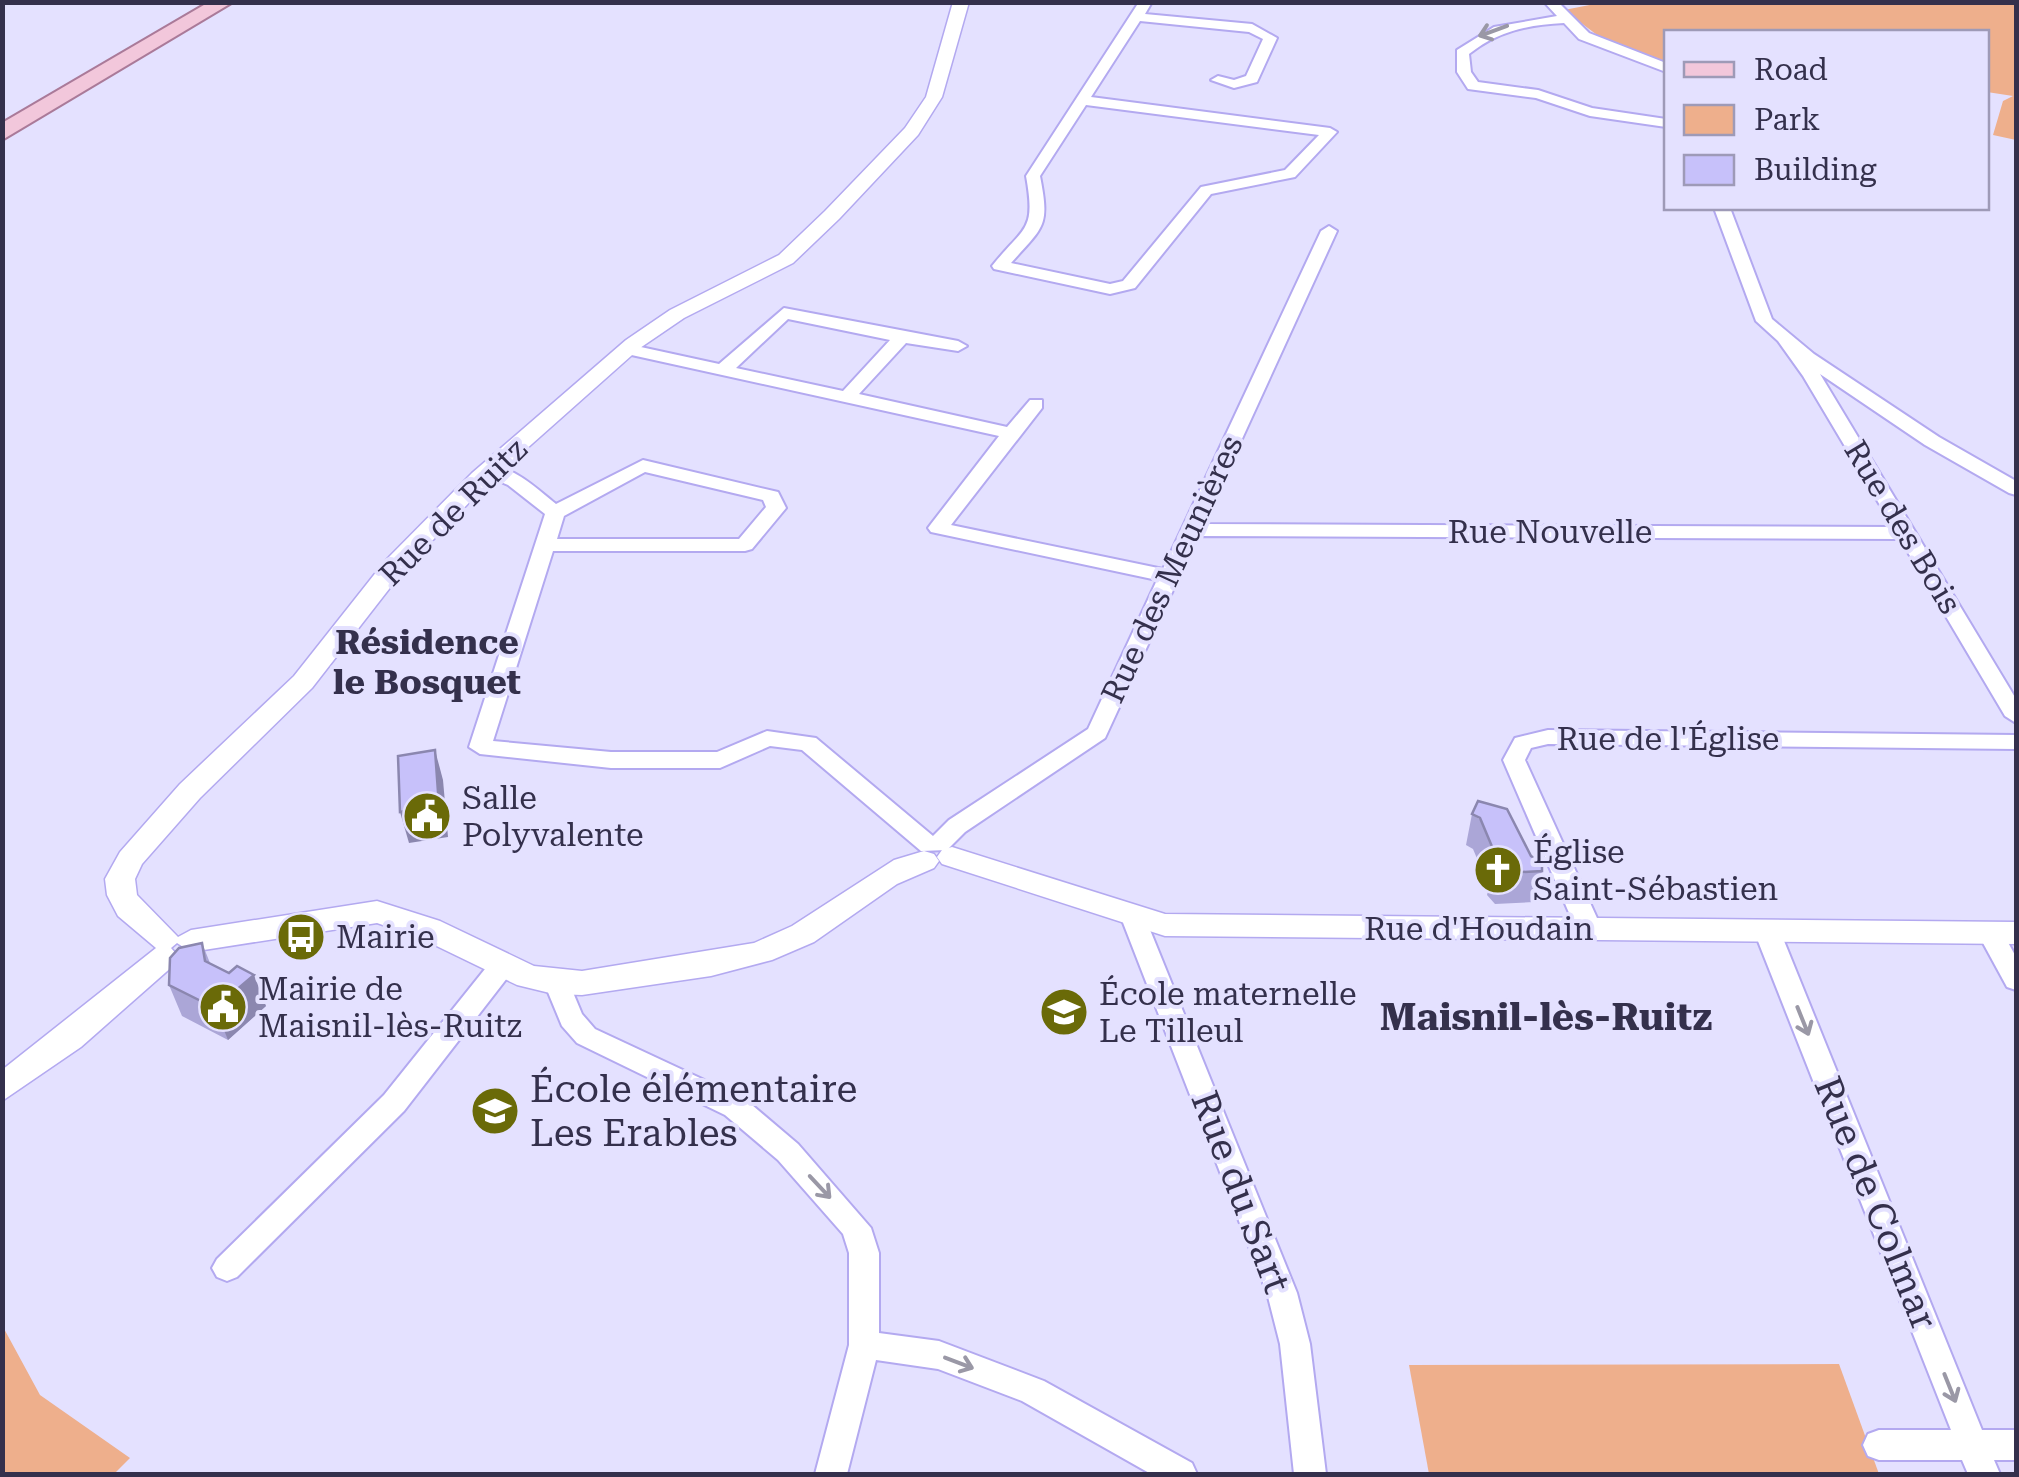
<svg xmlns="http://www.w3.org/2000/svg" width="2019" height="1477" font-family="'Roboto Serif',serif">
	<rect width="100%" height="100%" fill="#e4e1ff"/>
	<!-- green -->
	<g fill="#eeaf8c">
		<polygon points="1605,2 2016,3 2016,140 1993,135 2003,101 2013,96 1987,92 1986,32 1666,32 1666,64 1609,44 1564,10"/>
		<polygon points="2,1325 40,1395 130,1458 114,1474 3,1474"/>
		<polygon points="1839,1364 1879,1474 1429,1474 1409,1365"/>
	</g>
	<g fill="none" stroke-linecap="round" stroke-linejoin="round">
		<!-- minor casing -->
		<g stroke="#b3a9f0" stroke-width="4">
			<g id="minor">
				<path d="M 1139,2 L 1152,2 L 1145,14 L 1252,24 L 1277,38 L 1257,82 L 1234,88 L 1211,80 L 1218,76 L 1234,80 L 1246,76 L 1263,39 L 1249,32 L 1140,21 L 1091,97 L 1330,128 L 1337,132 L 1295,177 L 1211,194 L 1135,288 L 1110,294 L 994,269 L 992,266 C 1025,225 1036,232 1026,176 ZM 1086,105 L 1319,135 L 1285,170 L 1201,187 L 1123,281 L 1110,284 L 1011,263 C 1044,226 1050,227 1040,176 Z"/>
				<path d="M 1544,2 L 1558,2 L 1589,33 L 1666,63 L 1666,72 L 1579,39 L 1564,23 C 1527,25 1498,31 1469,54 L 1471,72 L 1478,82 L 1538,90 L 1592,108 L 1666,119 L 1666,127 L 1590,116 L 1536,98 L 1468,89 L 1457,72 L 1457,50 L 1494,27 L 1557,16 Z"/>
				<path d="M 1714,208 L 1730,208 L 1772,319 L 1814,354 L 1939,437 L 2016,481 L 2016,495 L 2009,493 L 1925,445 L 1820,374 L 2016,699 L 2016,723 L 2005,716 L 1900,539 L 1198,536 L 1105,738 L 965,832 L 947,850 L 921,851 L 802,750 L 770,746 L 720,768 L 611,768 L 480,754 L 469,747 L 545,514 L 508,485 L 482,474 L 482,466 C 510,462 536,488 556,504 L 643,460 L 778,492 L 786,508 L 752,549 L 745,551 L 553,551 L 493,741 L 611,752 L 717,752 L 767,731 L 816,738 L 933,836 L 949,820 L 1088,729 L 1157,580 L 931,532 L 928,528 L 931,524 L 999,436 L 627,354 L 618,349 L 627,344 L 719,364 L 784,308 L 958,341 L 967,346 L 958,351 L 906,343 L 859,394 L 1007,427 L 1030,400 L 1042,400 L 1042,408 L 951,525 L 1163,569 L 1321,231 L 1329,226 L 1337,231 L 1203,524 L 1893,527 L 1803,376 L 1778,341 L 1756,321 ZM 788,319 L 890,340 L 843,391 L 736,368 ZM 645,472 L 763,500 L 766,507 L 739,539 L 557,539 L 564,516 Z"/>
				<polygon points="1548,730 2016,735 2016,749 1548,744 1531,748 1525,760 1602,929 1598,935 1580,935 1576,929 1503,760 1515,738"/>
				<polygon points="1134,911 1143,914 1146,920 1297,1293 1310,1344 1326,1474 1294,1474 1280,1344 1267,1293 1122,920 1125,914"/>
				<polygon points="1767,922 1776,925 1780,931 1982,1430 2016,1430 2016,1460 1994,1460 2000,1474 1968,1474 1962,1460 1879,1460 1868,1456 1863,1445 1868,1434 1879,1430 1951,1430 1754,931 1758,925"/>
				<polygon points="1990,923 1999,926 2016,957 2016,990 2007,987 1977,932 1981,926"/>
				<polygon points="502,956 511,959 515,966 511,973 404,1111 237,1277 227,1281 217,1277 212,1268 217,1259 384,1095 493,959"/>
				<polygon points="558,975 567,978 582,1014 595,1029 745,1099 798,1144 871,1228 879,1253 879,1333 939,1341 1044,1381 1192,1463 1197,1474 1151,1474 1022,1401 938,1369 876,1360 847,1474 815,1474 849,1345 849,1253 843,1234 778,1160 725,1115 577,1043 562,1026 545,985 549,978"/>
			</g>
		</g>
		<!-- tertiary casing -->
		<g stroke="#b3a9f0" stroke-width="3">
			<g id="tertiary">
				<polygon points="953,2 969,2 942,97 918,135 839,219 793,263 684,318 640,348 488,483 403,571 312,688 200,798 142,864 135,879 137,895 178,937 191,930 377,901 440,921 534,966 582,971 754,943 792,926 894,860 924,851 934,854 939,861 934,868 897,884 814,942 772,960 711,976 582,995 554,994 517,985 418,937 377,923 191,952 177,943 171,948 179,957 174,965 81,1047 2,1101 2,1070 156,948 118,916 107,895 105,879 120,852 180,784 294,676 385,561 472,473 626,340 670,310 779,255 825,211 905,128 926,97"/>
				<polygon points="952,847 1165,914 2016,922 2016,944 1165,936 942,864 937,857 942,850"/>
			</g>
		</g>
		<!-- primary casing -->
		<g stroke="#aa7a99" stroke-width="4">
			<polygon id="primary" points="209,2 233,2 2,140 2,123"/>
		</g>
		<!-- minor -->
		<use href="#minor" fill="#fff" fill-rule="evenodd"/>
		<!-- tertiary -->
		<use href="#tertiary" fill="#fff" fill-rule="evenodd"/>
		<!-- primary -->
		<use href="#primary" fill="#f2c7db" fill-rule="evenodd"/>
	</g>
	<!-- wall -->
	<g fill="#aba6d7">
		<polygon points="1472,814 1531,856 1542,871 1534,902 1495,904 1487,895 1489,887 1473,849 1466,845"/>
		<polygon points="202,943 210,963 266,1006 228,1040 182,1016 169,985"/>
	</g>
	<!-- shaded-wall -->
	<g fill="#8b87af">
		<polygon points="435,750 443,780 448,837 409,843 400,812"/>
		<polygon points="254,975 266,1006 228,1040 215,1008"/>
	</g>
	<!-- building -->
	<g fill="#c7c1fa" stroke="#8b87af" stroke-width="2.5">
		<polygon points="435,750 439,806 400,812 398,756"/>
		<polygon points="1478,801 1507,809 1531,856 1542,862 1542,871 1502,873 1494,864 1496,856 1480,818 1472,814"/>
		<polygon points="202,943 205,961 229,973 237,966 254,975 215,1008 169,985 170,958 179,948"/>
	</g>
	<!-- one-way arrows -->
	<defs><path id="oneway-shaft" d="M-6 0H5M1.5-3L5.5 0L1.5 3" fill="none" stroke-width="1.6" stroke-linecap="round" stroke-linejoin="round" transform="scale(2.5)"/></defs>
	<g stroke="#9a98a6">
		<use href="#oneway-shaft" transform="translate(1493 31) rotate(160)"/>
		<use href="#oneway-shaft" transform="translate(1803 1021) rotate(68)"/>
		<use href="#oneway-shaft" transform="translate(820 1187) rotate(47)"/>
		<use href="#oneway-shaft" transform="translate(959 1363) rotate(21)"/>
		<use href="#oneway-shaft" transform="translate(1950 1388) rotate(68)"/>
	</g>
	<!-- icons -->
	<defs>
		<g id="civic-disc" transform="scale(2.5)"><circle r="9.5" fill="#6a6a08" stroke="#e4e1ff"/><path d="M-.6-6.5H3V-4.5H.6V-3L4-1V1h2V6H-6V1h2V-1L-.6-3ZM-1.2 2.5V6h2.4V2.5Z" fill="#fff"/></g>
		<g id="church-disc" transform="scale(2.5)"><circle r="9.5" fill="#6a6a08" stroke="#e4e1ff"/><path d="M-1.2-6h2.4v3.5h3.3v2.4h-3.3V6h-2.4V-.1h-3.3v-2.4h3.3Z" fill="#fff"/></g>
		<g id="bus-disc" transform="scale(2.5)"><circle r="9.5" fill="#6a6a08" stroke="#e4e1ff"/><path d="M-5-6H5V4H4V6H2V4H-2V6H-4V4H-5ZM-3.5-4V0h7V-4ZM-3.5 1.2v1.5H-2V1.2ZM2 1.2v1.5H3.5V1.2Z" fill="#fff"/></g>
		<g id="school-disc" transform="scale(2.5)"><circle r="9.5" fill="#6a6a08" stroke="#e4e1ff"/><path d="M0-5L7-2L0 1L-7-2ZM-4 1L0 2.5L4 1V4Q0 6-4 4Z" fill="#fff"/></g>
	</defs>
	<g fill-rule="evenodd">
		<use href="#civic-disc" x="427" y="816"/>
		<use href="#church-disc" x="1498" y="870"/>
		<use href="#bus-disc" x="301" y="937"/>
		<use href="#civic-disc" x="223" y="1007"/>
		<use href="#school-disc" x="1064" y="1012"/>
		<use href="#school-disc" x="495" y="1111"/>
	</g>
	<g text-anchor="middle" stroke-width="8" stroke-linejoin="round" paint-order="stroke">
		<!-- street labels -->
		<g font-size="32" fill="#34304c" stroke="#e4e1ff">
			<text transform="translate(453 512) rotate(-45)" y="11">Rue de Ruitz</text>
			<text transform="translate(1903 527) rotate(59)" y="11">Rue des Bois</text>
			<text x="1550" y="543">Rue Nouvelle</text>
			<text transform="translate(1172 569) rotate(-65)" y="11">Rue des Meunières</text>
			<text x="1668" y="750">Rue de l'Église</text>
			<text x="1479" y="940">Rue d'Houdain</text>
		</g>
		<!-- poi labels -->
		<g font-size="32" fill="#34304c" stroke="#e4e1ff" text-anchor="start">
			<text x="462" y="809">Salle<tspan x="462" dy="37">Polyvalente</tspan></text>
			<text x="1533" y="863">Église<tspan x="1533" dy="37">Saint-Sébastien</tspan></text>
			<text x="336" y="948">Mairie</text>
			<text x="258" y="1000">Mairie de<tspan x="258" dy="37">Maisnil-lès-Ruitz</tspan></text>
			<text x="1099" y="1005">École maternelle<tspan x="1099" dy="37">Le Tilleul</tspan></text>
		</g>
		<!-- neighbourhood labels -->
		<g font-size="35" font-weight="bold" fill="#34304c" stroke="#e4e1ff">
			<text x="427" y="654">Résidence<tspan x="427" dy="40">le Bosquet</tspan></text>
		</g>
		<!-- quarter labels -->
		<g font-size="38" font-weight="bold" fill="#34304c" stroke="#e4e1ff">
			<text x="1546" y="1030">Maisnil-lès-Ruitz</text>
		</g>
		<!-- near-poi labels -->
		<g font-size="38" fill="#34304c" stroke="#e4e1ff" text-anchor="start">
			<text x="530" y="1102">École élémentaire<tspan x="530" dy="44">Les Erables</tspan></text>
		</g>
		<!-- near-street labels -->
		<g font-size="38" fill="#34304c" stroke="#e4e1ff">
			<text transform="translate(1241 1192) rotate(69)" y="13">Rue du Sart</text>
			<text transform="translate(1876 1203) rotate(68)" y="13">Rue de Colmar</text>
		</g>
	</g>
	<!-- border -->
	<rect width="2019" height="1477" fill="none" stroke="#34304c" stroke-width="10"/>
	<!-- legend -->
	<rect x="1664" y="30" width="325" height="180" fill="#e4e1ff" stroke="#9e9ab7" stroke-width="2.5"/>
	<rect x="1684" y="62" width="50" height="15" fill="#f2c7db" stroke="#9e9ab7" stroke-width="2.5"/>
	<text x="1754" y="80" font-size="30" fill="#34304c">Road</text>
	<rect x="1684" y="105" width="50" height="30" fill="#eeaf8c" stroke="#9e9ab7" stroke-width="2.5"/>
	<text x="1754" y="130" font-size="30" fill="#34304c">Park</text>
	<rect x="1684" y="155" width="50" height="30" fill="#c7c1fa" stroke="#9e9ab7" stroke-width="2.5"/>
	<text x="1754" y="180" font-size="30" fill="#34304c">Building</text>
</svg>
